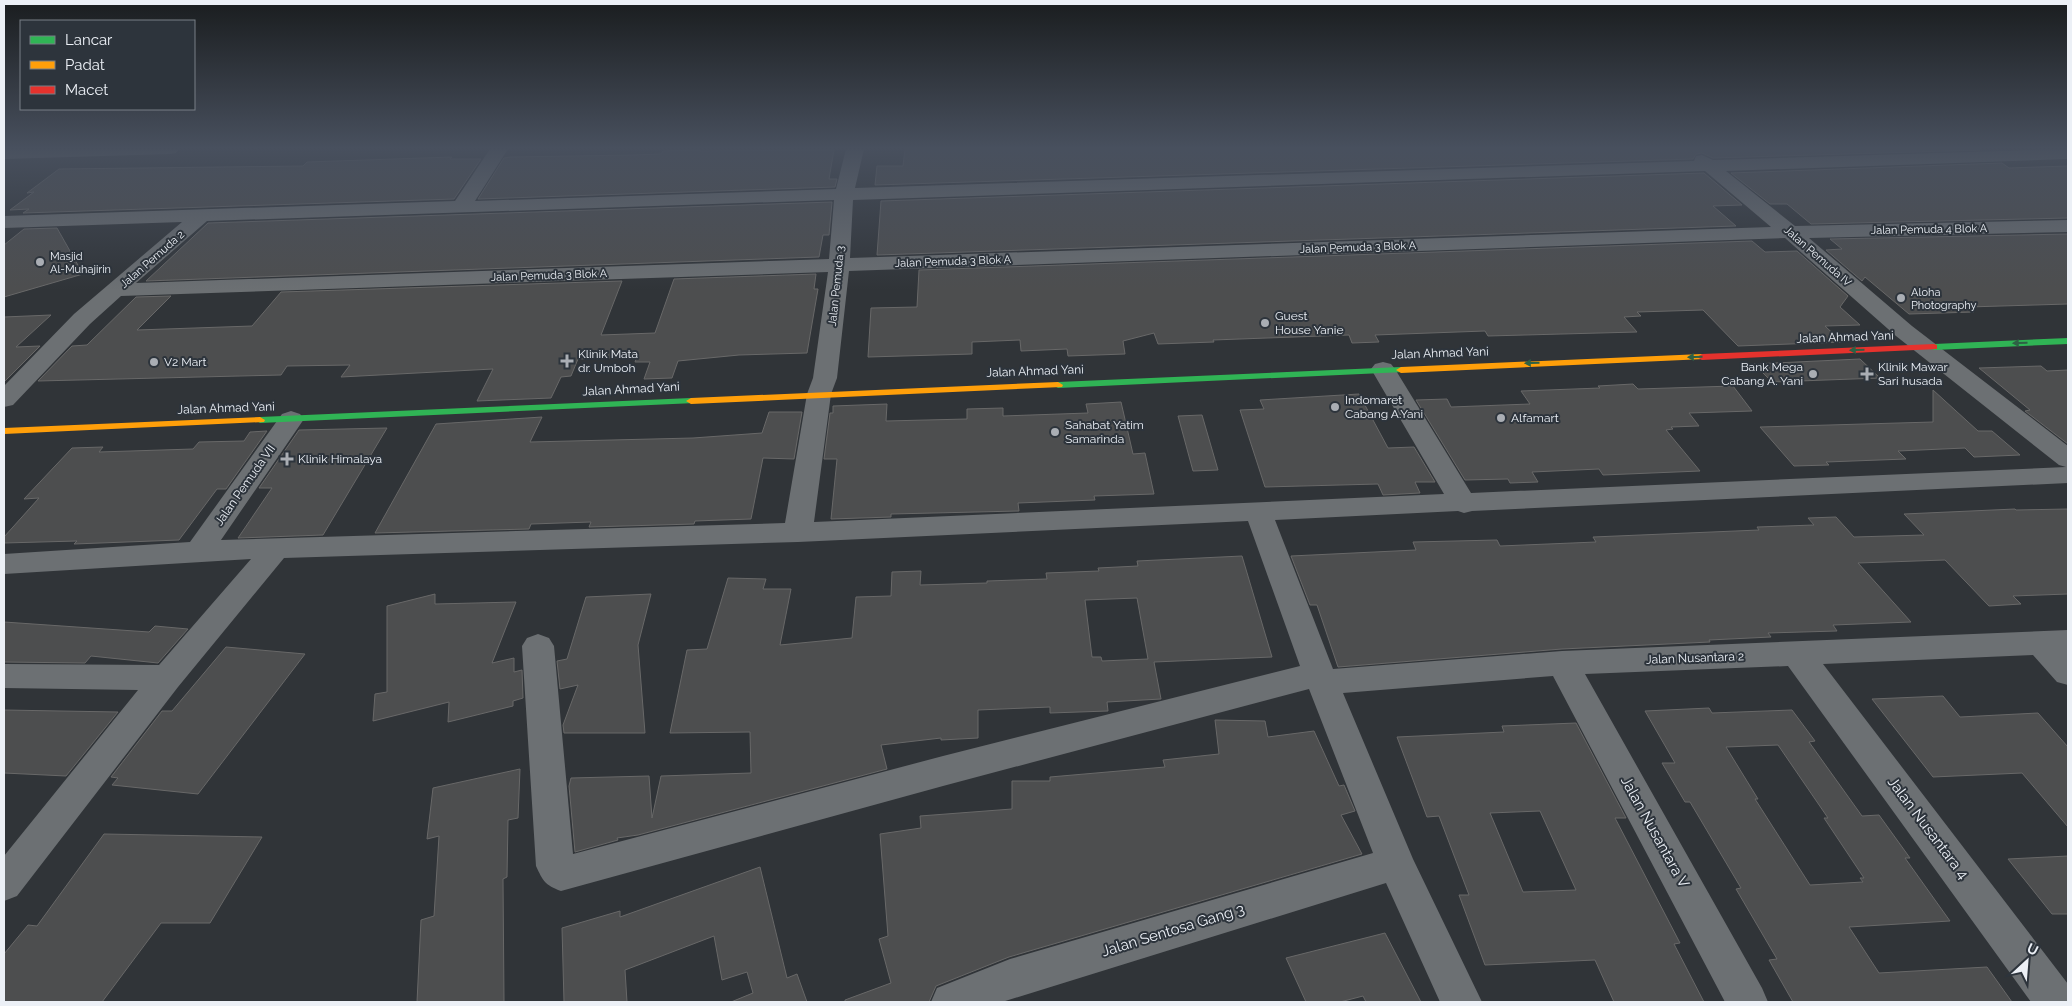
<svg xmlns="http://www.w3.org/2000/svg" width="2072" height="1006" font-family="Raleway,sans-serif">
	<rect width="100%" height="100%" fill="#303438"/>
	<!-- building -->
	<g fill="#4d4e4f" stroke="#686868" fill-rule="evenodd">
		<polygon points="905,149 1979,149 1980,150 1713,158 1702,153 1696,154 1693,159 875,185 877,166 903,166"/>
		<polygon points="701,150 700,151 834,150 829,179 837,179 835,187 478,199 504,158 510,157 634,155 661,154 663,151"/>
		<polygon points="452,157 450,159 481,159 454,199 23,213 29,209 10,210 34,192 27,193 59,169 303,166 307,162"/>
		<polygon points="2002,163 2009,168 2068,166 2068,218 1811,224 1787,204 1770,204 1731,173"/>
		<polygon points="1704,173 1742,205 1713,206 1736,226 877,255 881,201"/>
		<polygon points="832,202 829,235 823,235 819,257 146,281 208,223"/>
		<polygon points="57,228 83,274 4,297 4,245 24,229"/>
		<polygon points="2068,234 2068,304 1968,307 1974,312 1909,314 1865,277 1862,281 1826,250 1842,249 1830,239"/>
		<polygon points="1752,241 1765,252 1797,251 1848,296 1840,307 1860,325 1825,326 1842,342 1738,346 1703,310 1637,312 1641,316 1624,317 1637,332 1488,336 1485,331 1375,335 1379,342 1352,343 1349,335 1213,340 1214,342 1158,344 1154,333 1123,341 1125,354 1068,356 1067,349 1021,351 1020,340 972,342 972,354 868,357 871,308 917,307 919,270"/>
		<polygon points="816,274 814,289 818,289 807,353 739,355 678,361 672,378 644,379 650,362 635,362 637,357 578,359 571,376 561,377 551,398 477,401 493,369 341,377 350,365 287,366 281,375 38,381 72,346 87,345 136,297 171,296 137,330 252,326 281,292 622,281 601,335 655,333 674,279"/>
		<polygon points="51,315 16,347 40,346 4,382 4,317"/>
		<polygon points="1860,359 1880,378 1772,382 1754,364"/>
		<polygon points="2041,366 2047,371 2068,370 2068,444 2025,411 2030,410 1979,368"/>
		<polygon points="1633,384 1638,389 1733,386 1752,411 1689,413 1699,426 1671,427 1673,429 1666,430 1700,471 1603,475 1599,469 1532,472 1538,482 1510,483 1508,479 1465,480 1416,400 1447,399 1451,407 1530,404 1521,391 1600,388 1598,386"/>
		<polygon points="1933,390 1978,431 1992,431 2020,455 1974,457 1965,448 1898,451 1906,459 1826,462 1829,465 1794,466 1760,427 1933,422"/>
		<polygon points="1359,394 1388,448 1414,447 1435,482 1415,482 1420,493 1383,495 1378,484 1265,487 1240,410 1264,409 1260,400"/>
		<polygon points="1121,402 1133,454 1145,453 1154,494 1094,496 1095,500 1018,503 1019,511 891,514 891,517 831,519 837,459 824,459 830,413 833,413 833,406 887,404 886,421 967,419 967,409 1003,408 1003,416 1088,413 1086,404"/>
		<polygon points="769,412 802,412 794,459 763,458 751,519 695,521 694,524 589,527 591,522 531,524 529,529 375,533 436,424 542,417 530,442 693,438 762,433"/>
		<polygon points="1202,415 1218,470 1193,471 1178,416"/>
		<polygon points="387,428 323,535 238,538 272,488 259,488 299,430"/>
		<polygon points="267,431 226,489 217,489 179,540 74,544 77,541 4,543 4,537 39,498 24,499 72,448 103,447 99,452 193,449 199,442 244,441 250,432"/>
		<polygon points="2015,509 2016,510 2068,509 2068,594 2013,596 2021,604 1989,606 1945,560 1858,563 1911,622 1833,625 1837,631 1768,633 1771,637 1709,640 1710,642 1562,649 1338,667 1317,605 1310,605 1291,556 1416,550 1413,542 1497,540 1500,546 1596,542 1593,537 1759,530 1757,527 1814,525 1808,518 1836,517 1854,537 1924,535 1904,514"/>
		<path d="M 1242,556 L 1272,657 L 1154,662 L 1161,699 L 1107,702 L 1108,711 L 1050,713 L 1050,707 L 978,710 L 978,738 L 941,740 L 941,738 L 881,745 L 887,769 L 638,835 L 617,838 L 618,840 L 575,852 L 569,786 L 571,778 L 649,776 L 652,818 L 661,776 L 751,773 L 750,732 L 670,733 L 687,650 L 707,649 L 728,578 L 766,579 L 763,589 L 791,589 L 780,645 L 852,638 L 856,597 L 891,596 L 892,572 L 921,571 L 920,585 L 987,583 L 987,581 L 1047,579 L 1046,573 L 1099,571 L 1098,568 L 1138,566 L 1137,561 ZM 1137,598 L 1148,659 L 1102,661 L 1101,657 L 1092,657 L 1085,600 Z"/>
		<polygon points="435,594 435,604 516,602 492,663 514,658 514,672 522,670 523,698 513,701 513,706 448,722 449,702 373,721 375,694 387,692 387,606"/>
		<polygon points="651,594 638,645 645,733 564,733 563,725 578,685 560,689 557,661 567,659 586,597"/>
		<polygon points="4,622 149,632 155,626 188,629 158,663 91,656 85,663 4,662"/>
		<polygon points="226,647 305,654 198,794 112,785 118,778 111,777 162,711 172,711"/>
		<polygon points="1943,696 1960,717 2038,713 2068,747 2068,827 2022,773 1933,777 1872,699"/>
		<path d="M 1709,708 L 1712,713 L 1792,710 L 1815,741 L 1809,742 L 1862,816 L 1879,815 L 1910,858 L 1905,858 L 1950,921 L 1849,927 L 1879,973 L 1987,967 L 2012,1002 L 1793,1002 L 1769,960 L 1777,959 L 1736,889 L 1741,888 L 1690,802 L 1685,802 L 1662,763 L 1675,763 L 1645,711 ZM 1778,745 L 1828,818 L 1824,818 L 1864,878 L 1860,878 L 1863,882 L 1810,885 L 1755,799 L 1758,799 L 1726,747 Z"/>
		<polygon points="4,710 118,712 66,776 4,773"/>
		<polygon points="1215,720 1265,721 1268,737 1314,731 1339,786 1344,785 1355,811 1341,815 1362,854 1009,957 936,986 929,1002 845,1002 845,1000 891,983 879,939 888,936 880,834 921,828 920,816 1012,809 1012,781 1050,781 1050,777 1165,767 1163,760 1219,754"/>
		<path d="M 1576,723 L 1626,818 L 1615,818 L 1680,943 L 1674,944 L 1704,1002 L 1614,1002 L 1595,960 L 1485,965 L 1459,895 L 1469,895 L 1439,816 L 1427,817 L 1397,737 L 1504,732 L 1502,726 ZM 1540,811 L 1576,890 L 1523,892 L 1490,813 Z"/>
		<polygon points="520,769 518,818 508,820 507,877 503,879 504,1002 417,1002 421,920 434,916 439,836 427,839 433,788"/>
		<polygon points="104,834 262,837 210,923 161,923 102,1002 4,1002 4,954 28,925 37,926"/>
		<polygon points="2068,856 2068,914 2052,914 2008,859"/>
		<polygon points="760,867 787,978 797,974 807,1002 731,1002 753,993 747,972 722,980 714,936 625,970 627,1002 564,1002 562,928 620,911 620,917"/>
		<polygon points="1385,933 1421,1002 1366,1002 1363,996 1340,1002 1306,1002 1286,958"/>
	</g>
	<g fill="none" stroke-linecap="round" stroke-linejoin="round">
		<!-- street -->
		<g fill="#6c7073" fill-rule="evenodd">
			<polygon points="4,149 179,149 176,153 170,154 4,159"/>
			<path d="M 490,149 L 508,149 L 475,201 L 836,189 L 846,149 L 864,149 L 855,188 L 1694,161 L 1696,156 L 1702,155 L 1713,160 L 2068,149 L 2068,159 L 1726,171 L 1795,226 L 2068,220 L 2068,232 L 1809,238 L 1912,326 L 2068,446 L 2068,483 L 1472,511 L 1464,513 L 1458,511 L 1275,520 L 1333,669 L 1562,651 L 2068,630 L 2068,685 L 2057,682 L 2033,655 L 1823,664 L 2068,984 L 2068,1002 L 2031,1002 L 1788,666 L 1585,674 L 1762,988 L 1768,1002 L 1725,1002 L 1553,676 L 1343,693 L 1413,859 L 1482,1002 L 1440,1002 L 1386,883 L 1002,1002 L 931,1002 L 937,988 L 1010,959 L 1373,853 L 1309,689 L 943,786 L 561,891 C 545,885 543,881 536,866 L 522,646 L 527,638 L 538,634 L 549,638 L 554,646 L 573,854 L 943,756 L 1300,666 L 1248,521 L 798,542 L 284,558 L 178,687 L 17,896 L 4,901 L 4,856 L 138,690 L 4,688 L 4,664 L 159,665 L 251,559 L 4,574 L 4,554 L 190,542 L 282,414 L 291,411 L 300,414 L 304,419 L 221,540 L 785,523 L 807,394 L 813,378 L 828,272 L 121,296 L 90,324 L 13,405 L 4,407 L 4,386 L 74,314 L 182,222 L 4,228 L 4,216 L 455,201 ZM 1705,171 L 1771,227 L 850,258 L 853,200 ZM 834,200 L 829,259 L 136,283 L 207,221 ZM 1785,238 L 1896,336 L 2059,465 L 2066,467 L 1471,493 L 1395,369 L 1391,364 L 1383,362 L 1375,364 L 1371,369 L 1444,494 L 814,522 L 831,394 L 837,378 L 849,271 Z"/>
		</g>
		<!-- fast -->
		<g fill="#30b455" fill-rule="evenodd">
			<polygon points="2068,338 2068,344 1934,350 1929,347 1934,344"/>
			<polygon points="1401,367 1406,370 1404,372 1058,388 1053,385 1058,382"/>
			<polygon points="691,398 695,399 696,401 695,403 260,423 255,420 260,417"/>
		</g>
		<!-- slow -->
		<g fill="#ff9f0a" fill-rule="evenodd">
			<polygon points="1702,354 1705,355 1705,359 1401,373 1396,370 1401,367"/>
			<polygon points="1058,382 1063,385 1062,387 691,404 686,401 691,398"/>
			<polygon points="260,417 265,420 264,422 4,434 4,428"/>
		</g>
		<!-- jam -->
		<polygon fill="#e5322d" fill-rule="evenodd" points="1934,344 1937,345 1937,349 1702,360 1697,357 1702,354"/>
	</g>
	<!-- one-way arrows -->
	<defs><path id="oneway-solid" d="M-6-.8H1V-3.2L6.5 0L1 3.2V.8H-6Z" transform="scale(1.25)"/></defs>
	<g fill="#2e6145">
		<use href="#oneway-solid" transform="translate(2020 343) rotate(178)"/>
		<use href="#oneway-solid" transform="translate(1857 350) rotate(178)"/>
		<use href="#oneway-solid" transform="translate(1695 357) rotate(178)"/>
		<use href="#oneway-solid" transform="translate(1532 363) rotate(178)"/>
	</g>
	<!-- sky -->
	<linearGradient id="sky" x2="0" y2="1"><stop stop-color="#1a1d1f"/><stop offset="0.51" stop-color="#48505e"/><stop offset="1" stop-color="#48505e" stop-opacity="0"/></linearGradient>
	<rect width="2072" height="290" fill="url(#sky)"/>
	<!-- markers -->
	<g fill="#aaaeb4" stroke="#2d343c" stroke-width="2">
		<circle cx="40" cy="262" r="5"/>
		<circle cx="1901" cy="298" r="5"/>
		<circle cx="1265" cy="323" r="5"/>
		<path d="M564.5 353.5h5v5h5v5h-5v5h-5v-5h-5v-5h5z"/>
		<circle cx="154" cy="362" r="5"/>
		<circle cx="1813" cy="374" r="5"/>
		<path d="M1864.5 366.5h5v5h5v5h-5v5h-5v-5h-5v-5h5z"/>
		<circle cx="1335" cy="407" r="5"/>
		<circle cx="1501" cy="418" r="5"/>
		<circle cx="1055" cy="432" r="5"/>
		<path d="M284.5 451.5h5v5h5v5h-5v5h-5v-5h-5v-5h5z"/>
	</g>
	<g text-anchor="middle" stroke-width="4" stroke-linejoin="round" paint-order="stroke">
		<!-- far-street labels -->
		<g font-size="11" fill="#ecf0f6" stroke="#2d343c">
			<text transform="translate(1929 229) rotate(-1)" y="4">Jalan Pemuda 4 Blok A</text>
			<text transform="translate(1358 247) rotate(-2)" y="4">Jalan Pemuda 3 Blok A</text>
			<text transform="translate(1818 256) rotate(41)" y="4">Jalan Pemuda IV</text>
			<text transform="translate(152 259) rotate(-41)" y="4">Jalan Pemuda 2</text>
			<text transform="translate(953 261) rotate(-2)" y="4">Jalan Pemuda 3 Blok A</text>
			<text transform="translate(549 275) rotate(-2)" y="4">Jalan Pemuda 3 Blok A</text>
			<text transform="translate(836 286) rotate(-84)" y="4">Jalan Pemuda 3</text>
		</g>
		<!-- far-poi labels -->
		<g font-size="11" fill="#ecf0f6" stroke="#2d343c" text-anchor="start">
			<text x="50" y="260">Masjid<tspan x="50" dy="13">Al-Muhajirin</tspan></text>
			<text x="1911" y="296">Aloha<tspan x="1911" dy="13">Photography</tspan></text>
		</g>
		<!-- poi labels -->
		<g font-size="12" fill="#ecf0f6" stroke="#2d343c" text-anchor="start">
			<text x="1275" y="320">Guest<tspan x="1275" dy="14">House Yanie</tspan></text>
			<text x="578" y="358">Klinik Mata<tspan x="578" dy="14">dr. Umboh</tspan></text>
			<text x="164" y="366">V2 Mart</text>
			<text x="1803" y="371" text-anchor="end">Bank Mega<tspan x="1803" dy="14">Cabang A. Yani</tspan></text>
			<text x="1878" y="371">Klinik Mawar<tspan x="1878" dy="14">Sari husada</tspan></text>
			<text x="1345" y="404">Indomaret<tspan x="1345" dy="14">Cabang A.Yani</tspan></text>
			<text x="1511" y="422">Alfamart</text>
			<text x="1065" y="429">Sahabat Yatim<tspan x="1065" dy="14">Samarinda</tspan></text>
			<text x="298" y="463">Klinik Himalaya</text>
		</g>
		<!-- street labels -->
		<g font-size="12" fill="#ecf0f6" stroke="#2d343c">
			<text transform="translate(1845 337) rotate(-2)" y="4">Jalan Ahmad Yani</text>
			<text transform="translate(1440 353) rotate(-2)" y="4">Jalan Ahmad Yani</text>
			<text transform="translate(1035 371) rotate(-2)" y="4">Jalan Ahmad Yani</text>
			<text transform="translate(631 389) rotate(-3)" y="4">Jalan Ahmad Yani</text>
			<text transform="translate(226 408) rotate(-2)" y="4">Jalan Ahmad Yani</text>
			<text transform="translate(245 485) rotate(-55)" y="4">Jalan Pemuda VII</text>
			<text transform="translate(1695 658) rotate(-2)" y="4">Jalan Nusantara 2</text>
		</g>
		<!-- near-street labels -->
		<g font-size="15" fill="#ecf0f6" stroke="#2d343c">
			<text transform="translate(1928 828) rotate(53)" y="5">Jalan Nusantara 4</text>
			<text transform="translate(1655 832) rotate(61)" y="5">Jalan Nusantara V</text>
			<text transform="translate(1173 930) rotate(-17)" y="5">Jalan Sentosa Gang 3</text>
		</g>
	</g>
	<!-- border -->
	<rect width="2072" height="1006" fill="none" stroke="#ecf0f6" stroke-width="10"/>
	<!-- legend -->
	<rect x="20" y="20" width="175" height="90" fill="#2d343c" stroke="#797f86"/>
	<rect x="30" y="36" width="25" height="8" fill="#30b455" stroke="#797f86"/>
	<text x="65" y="45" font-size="15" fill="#ecf0f6">Lancar</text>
	<rect x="30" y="61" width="25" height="8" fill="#ff9f0a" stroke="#797f86"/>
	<text x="65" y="70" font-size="15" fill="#ecf0f6">Padat</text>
	<rect x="30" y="86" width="25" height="8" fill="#e5322d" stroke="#797f86"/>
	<text x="65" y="95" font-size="15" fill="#ecf0f6">Macet</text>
	<!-- north arrow -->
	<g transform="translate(2027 961) rotate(26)" stroke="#2d343c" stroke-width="4" paint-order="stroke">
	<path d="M0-4L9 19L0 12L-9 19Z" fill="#ecf0f6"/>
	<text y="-8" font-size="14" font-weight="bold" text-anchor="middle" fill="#ecf0f6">U</text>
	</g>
</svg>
